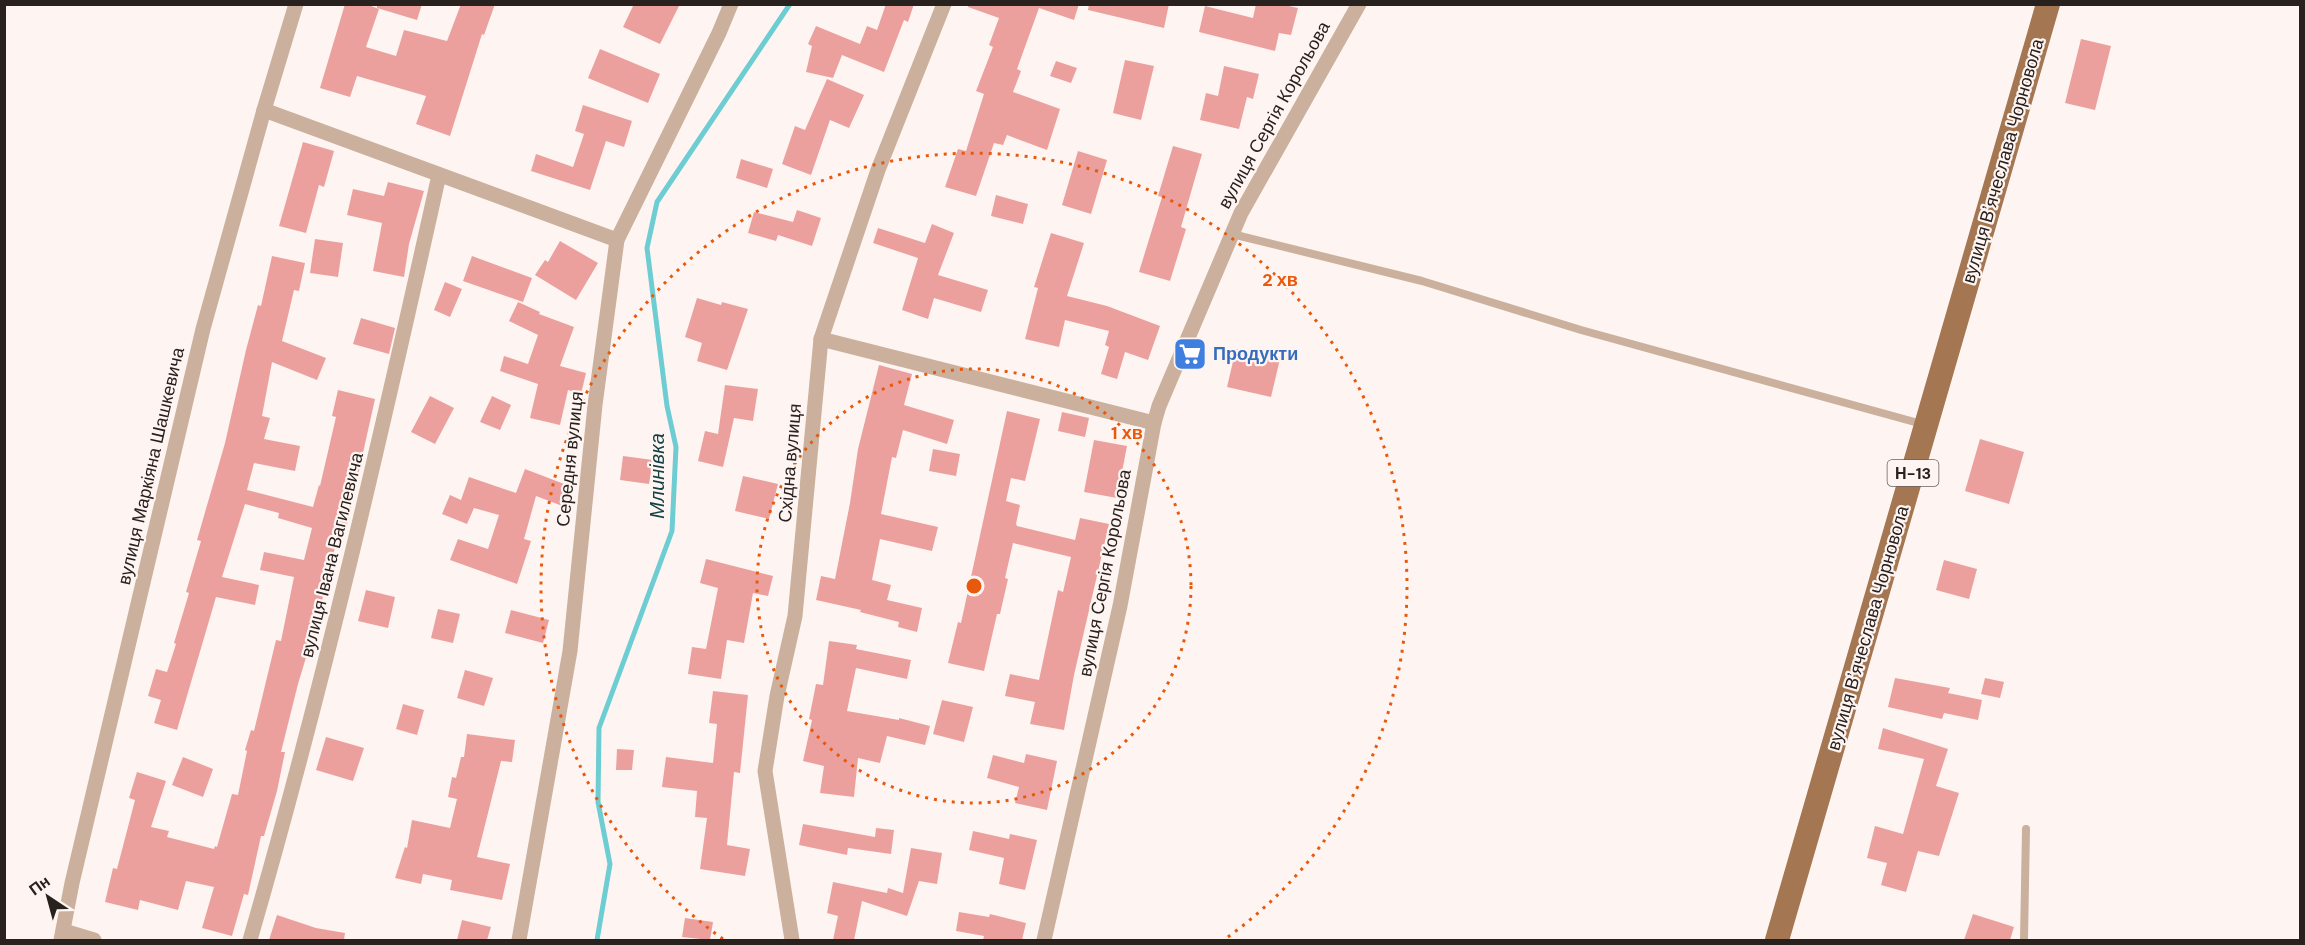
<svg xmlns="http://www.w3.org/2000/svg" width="2305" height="945" font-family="'DM Sans',sans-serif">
	<rect width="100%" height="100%" fill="#fef5f2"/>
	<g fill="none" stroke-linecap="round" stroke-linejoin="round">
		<!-- stream -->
		<polyline stroke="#6dcdd2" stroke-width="5" points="597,940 610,864 598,802 599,728 672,531 676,447 667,406 647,248 657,202 790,4"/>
	</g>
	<!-- building -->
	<g fill="#eca09e">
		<polygon points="345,4 366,4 379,9 366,47 396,56 404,30 447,41 461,4 495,4 484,35 482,34 450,136 416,124 426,96 357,76 350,97 320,88"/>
		<polygon points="377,4 422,4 417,20 377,8"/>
		<polygon points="634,4 680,4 660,44 623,27"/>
		<polygon points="886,4 914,4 908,22 904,20 884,72 842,55 833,78 806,72 812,46 808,44 816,26 860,44 867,26 877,30"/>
		<polygon points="968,4 1079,4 1074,20 1039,8 1017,69 1021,71 1013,92 1060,109 1047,150 1007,135 1003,145 994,143 976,196 945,187 958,149 966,151 984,94 976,91 993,47 989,45 999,18 968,7"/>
		<polygon points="1089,4 1169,4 1164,28 1088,10"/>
		<polygon points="1256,4 1280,4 1298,8 1291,35 1279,33 1275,51 1199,32 1205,6 1253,18"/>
		<polygon points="2081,39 2111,46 2095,110 2065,103"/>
		<polygon points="600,49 660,74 648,103 588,78"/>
		<polygon points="1125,60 1154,66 1141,120 1113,113"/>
		<polygon points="1056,61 1077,68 1071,83 1050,76"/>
		<polygon points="1224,66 1259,74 1253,99 1247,97 1239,129 1200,120 1206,93 1218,96"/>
		<polygon points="827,79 864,95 849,128 830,120 811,175 782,164 795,126 805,130"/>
		<polygon points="583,105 632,121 624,147 606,141 590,190 531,171 536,154 573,167 584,134 575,131"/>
		<polygon points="303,142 334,151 324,187 319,185 306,233 279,226"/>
		<polygon points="1173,146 1202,154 1181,227 1186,229 1170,281 1139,272 1162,197 1158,196"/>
		<polygon points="1078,151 1107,160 1091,214 1062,205"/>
		<polygon points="741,159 773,169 767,188 736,178"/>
		<polygon points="388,182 424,191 409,244 404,277 373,271 382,223 347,215 353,189 384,196"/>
		<polygon points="996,195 1028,204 1023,224 991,216"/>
		<polygon points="797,210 821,218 812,246 778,235 776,241 748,233 754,212 793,222"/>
		<polygon points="932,224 954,233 938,275 988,290 981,312 934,298 928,319 902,310 918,258 873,243 878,228 925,243"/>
		<polygon points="1051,233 1084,243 1067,296 1107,306 1160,326 1148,360 1125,352 1117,379 1101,374 1109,347 1105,345 1109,331 1065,320 1059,347 1025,339 1038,288 1034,287"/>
		<polygon points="315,239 343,243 338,277 310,273"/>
		<polygon points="560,241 598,263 576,300 535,275 545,260 548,262"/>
		<polygon points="272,256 305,263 299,291 294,290 282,341 326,358 317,380 272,362 262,416 270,418 264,439 300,446 295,471 254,463 247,490 313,507 319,485 320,486 336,417 332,416 338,390 375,399 346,529 340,527 323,596 317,632 314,631 298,684 281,752 285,752 277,791 264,836 261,836 248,895 244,894 232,936 202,928 214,887 186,881 178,910 140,900 138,910 105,902 113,868 117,869 135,800 129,798 137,772 166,781 151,827 169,831 167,837 214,849 215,846 217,847 232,794 238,795 247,751 245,750 251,730 254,731 276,640 281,641 294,577 260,570 264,552 304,560 312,528 278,518 279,513 245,504 222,577 259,585 255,605 216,597 177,730 154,723 161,700 148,696 156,669 167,672 176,644 174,643 189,593 186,592 201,541 197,540 225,443 246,350 258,305 261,306"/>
		<polygon points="472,256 532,278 523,302 463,281"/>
		<polygon points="445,282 462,289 450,317 434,310"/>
		<polygon points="697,298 721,305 722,302 748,309 727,370 697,361 702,343 685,337"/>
		<polygon points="518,302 540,312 539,314 574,327 560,366 586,373 581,394 568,390 560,425 530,418 538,384 500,371 504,356 528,364 538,335 509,321"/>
		<polygon points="361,318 395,328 389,354 353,344"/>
		<polygon points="1236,349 1280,359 1271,397 1227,387"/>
		<polygon points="879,365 912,374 904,405 954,420 947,444 903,430 896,458 892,457 881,514 938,527 932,551 880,539 872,580 891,585 887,600 922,608 917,632 898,627 899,622 860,612 861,610 816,600 821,576 835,579 850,503 858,449"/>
		<polygon points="725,385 758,389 753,421 734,418 723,467 698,461 705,431 718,434"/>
		<polygon points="430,396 454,408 435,444 411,432"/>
		<polygon points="492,396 511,405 500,430 480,422"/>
		<polygon points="1007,411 1040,419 1025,481 1011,478 1006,501 1020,505 1016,524 1017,526 1075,540 1080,518 1109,524 1074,675 1064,730 1030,724 1035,702 1005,696 1010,674 1039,680 1058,590 1063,592 1071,557 1013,543 1005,578 1008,579 1000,614 997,614 984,671 948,663 958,622 961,623"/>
		<polygon points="1062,412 1089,418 1085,437 1058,431"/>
		<polygon points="1980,439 2024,452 2009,504 1965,491"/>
		<polygon points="1094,440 1127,446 1117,498 1084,492"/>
		<polygon points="933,449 960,454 956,476 929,471"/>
		<polygon points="623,456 653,460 649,484 620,480"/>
		<polygon points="525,469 572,487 565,507 536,496 524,539 531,541 517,584 450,560 458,539 488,549 499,515 474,508 467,524 442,514 450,495 461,500 469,477 516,493"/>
		<polygon points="743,476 778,484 769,519 735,511"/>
		<polygon points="706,559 773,576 768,596 753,593 744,643 727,640 721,679 688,674 692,647 706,649 718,588 700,583"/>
		<polygon points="1944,560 1977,569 1969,599 1936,590"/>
		<polygon points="366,590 395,597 388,628 358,621"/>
		<polygon points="438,609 460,614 453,643 431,638"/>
		<polygon points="511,610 549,620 543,643 505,633"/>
		<polygon points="829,641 857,645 856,649 911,660 907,679 856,668 847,711 899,720 899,718 930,726 925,745 887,736 880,763 858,758 854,797 820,793 824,766 803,761 812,720 809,719 816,684 823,685"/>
		<polygon points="465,670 493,678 484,706 457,698"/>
		<polygon points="1895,678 1950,688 1948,693 1982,700 1978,720 1944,713 1942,719 1888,707"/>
		<polygon points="1985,678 2004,682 2000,698 1981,694"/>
		<polygon points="713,691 748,695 740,773 734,772 727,845 750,849 745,876 700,869 707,818 695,817 697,791 662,787 666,757 713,763 717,724 709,723"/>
		<polygon points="942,700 973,707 964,742 933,734"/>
		<polygon points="403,704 424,710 417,735 396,729"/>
		<polygon points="1883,728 1948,749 1936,786 1959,793 1939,856 1918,851 1906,892 1881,885 1887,863 1867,858 1875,826 1903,834 1924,759 1878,749"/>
		<polygon points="467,734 515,740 512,762 501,761 477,857 510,864 502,900 450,890 452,880 423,874 421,884 395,878 405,847 407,848 412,820 450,828 457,799 448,797 452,777 456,778 461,757 464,757"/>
		<polygon points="326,737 364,748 353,781 316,770"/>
		<polygon points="617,749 634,750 632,770 616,770"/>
		<polygon points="1026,754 1057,761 1047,810 1015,803 1019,787 987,778 993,755 1024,763"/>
		<polygon points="183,757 213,769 203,797 172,785"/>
		<polygon points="803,824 875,837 876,828 894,830 891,854 848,848 847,855 799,845"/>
		<polygon points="973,831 1009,839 1010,834 1037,840 1025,890 999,884 1004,858 969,850"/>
		<polygon points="911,848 942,853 937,884 919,881 907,916 862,901 854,940 833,940 838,916 827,913 833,882 887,893 888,888 903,893"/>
		<polygon points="959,912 989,917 990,914 1026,923 1022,940 983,940 984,936 956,931"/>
		<polygon points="1973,914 2014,927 2010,940 1964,940"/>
		<polygon points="277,915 316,928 345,933 344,940 269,940"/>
		<polygon points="685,918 713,922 710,940 682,937"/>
		<polygon points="462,920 491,927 487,940 457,940"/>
	</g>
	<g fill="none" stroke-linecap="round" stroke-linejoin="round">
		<!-- service -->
		<g stroke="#cbb19d" stroke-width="8">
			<polyline points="1232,234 1422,281 1581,330 1922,424"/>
			<polyline points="2024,940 2026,829"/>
		</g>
		<!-- minor -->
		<g stroke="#cbb19d" stroke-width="15">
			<polyline points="264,110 617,240"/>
			<polyline points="821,339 1154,423"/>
			<polyline points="64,931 94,940"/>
			<polyline points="61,940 72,883 203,329 264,110 296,4"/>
			<path d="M 250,940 C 323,688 382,432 439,175"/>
			<polyline points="519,940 570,651 595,405 617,240 719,33 731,4"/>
			<polyline points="792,940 765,771 777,696 795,616 821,339 878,170 944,4"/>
			<polyline points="1044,940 1120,606 1154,423 1159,406 1241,213 1359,4"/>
		</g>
		<!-- primary -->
		<polyline stroke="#a47651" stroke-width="24" points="1777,940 2048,4"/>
	</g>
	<!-- distance rings -->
	<g fill="none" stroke="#e8590c" stroke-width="3" stroke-dasharray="3 6">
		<circle cx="974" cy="586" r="217"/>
		<path d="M723 939A433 433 0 1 1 1225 939"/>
	</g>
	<!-- icons -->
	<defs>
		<g id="supermarket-square" transform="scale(1.725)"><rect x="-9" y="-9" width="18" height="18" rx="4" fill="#3f7fe0" stroke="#fef5f2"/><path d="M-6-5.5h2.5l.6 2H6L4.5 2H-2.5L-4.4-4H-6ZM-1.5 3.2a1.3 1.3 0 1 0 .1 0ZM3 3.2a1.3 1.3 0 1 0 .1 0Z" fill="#fff"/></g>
	</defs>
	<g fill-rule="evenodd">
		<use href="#supermarket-square" x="1190" y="354"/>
	</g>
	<g text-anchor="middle" stroke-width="4.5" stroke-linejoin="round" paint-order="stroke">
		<!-- shield labels -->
		<rect fill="#fef5f2" stroke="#69615e" stroke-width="1.5" x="1887.5" y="460" width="51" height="26" rx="4.5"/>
		<g font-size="16" font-weight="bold" fill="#29211e">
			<text x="1913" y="479">Н-13</text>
		</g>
		<!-- street labels -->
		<g font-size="18" fill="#29211e" stroke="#fef5f2">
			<text transform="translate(1274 115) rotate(-61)" y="6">вулиця Сергія Корольова</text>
			<text transform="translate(2003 161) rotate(-74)" y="6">вулиця Вʼячеслава Чорновола</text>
			<text transform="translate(570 459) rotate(-84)" y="6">Середня вулиця</text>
			<text transform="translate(790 463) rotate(-85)" y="6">Східна вулиця</text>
			<text transform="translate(151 466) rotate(-77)" y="6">вулиця Маркіяна Шашкевича</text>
			<text transform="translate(332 555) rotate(-76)" y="6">вулиця Івана Вагилевича</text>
			<text transform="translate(1105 573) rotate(-79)" y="6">вулиця Сергія Корольова</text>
			<text transform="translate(1868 628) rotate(-74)" y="6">вулиця Вʼячеслава Чорновола</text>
		</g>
		<!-- shop labels -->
		<g font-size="18" font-weight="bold" fill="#366cbe" stroke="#fef5f2" text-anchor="start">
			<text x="1213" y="360">Продукти</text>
		</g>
		<!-- water labels -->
		<g font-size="20" font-style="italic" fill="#144143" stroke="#fef5f2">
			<text transform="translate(657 476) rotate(-90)" y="7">Млинівка</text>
		</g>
	</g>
	<circle cx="974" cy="586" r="9" fill="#e8590c" stroke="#fef5f2" stroke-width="3"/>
	<g font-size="18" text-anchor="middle" font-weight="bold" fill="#e8590c" stroke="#fef5f2" stroke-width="4.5" stroke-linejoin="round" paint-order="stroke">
		<text x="1280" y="286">2 хв</text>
		<text x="1127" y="439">1 хв</text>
	</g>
	<!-- border -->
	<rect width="2305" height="945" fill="none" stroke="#29211e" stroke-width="12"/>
	<!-- north arrow -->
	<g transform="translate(48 897) rotate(324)" stroke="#fef5f2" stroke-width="4.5" paint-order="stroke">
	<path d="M0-4.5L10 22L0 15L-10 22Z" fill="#29211e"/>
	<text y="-9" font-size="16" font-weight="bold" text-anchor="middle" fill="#29211e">Пн</text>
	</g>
</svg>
